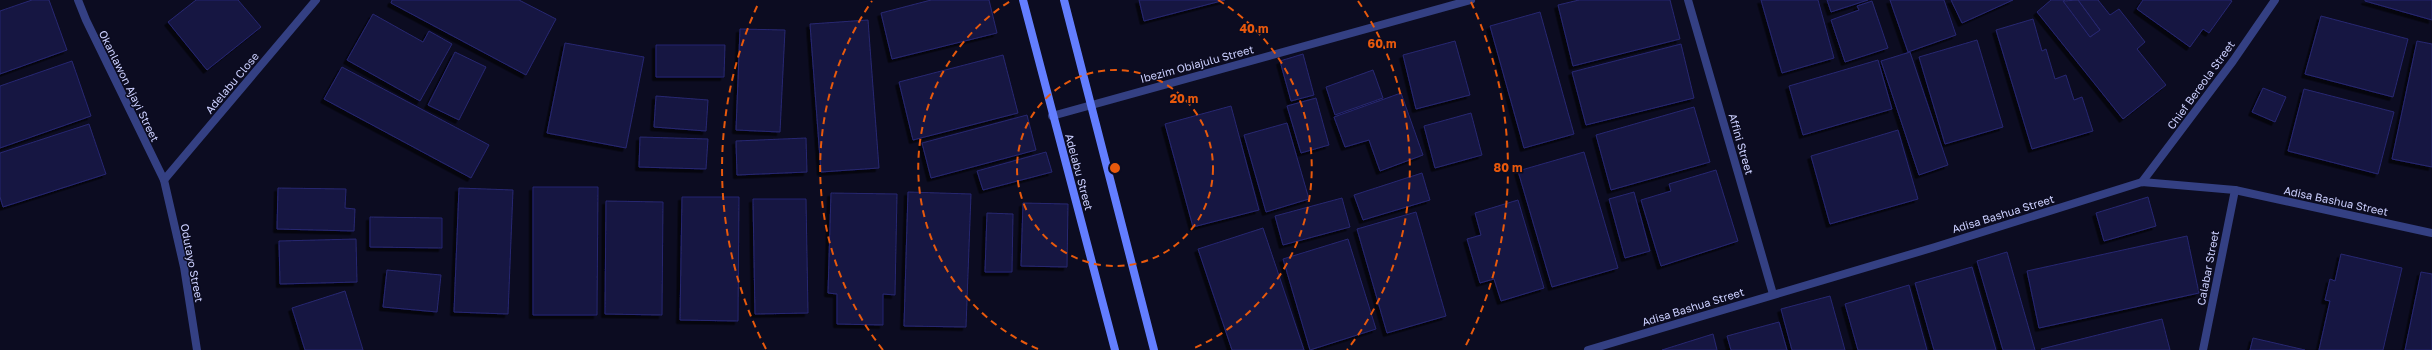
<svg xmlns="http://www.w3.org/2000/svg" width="2432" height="350" font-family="'Golos Text',sans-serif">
	<defs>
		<filter id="shadow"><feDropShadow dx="-3.5" dy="3.5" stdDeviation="0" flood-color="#0009"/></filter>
	</defs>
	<rect width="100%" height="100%" fill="#0c0c21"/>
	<!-- building -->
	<g fill="#171743" stroke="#272771" filter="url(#shadow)">
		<polygon points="32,0 49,0 67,50 0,74 0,11"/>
		<polygon points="196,0 238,0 261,27 207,70 168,22"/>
		<polygon points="392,0 519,0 556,19 526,75 391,3"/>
		<polygon points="931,0 989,0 997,33 892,59 881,13"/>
		<polygon points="1139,0 1225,0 1144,21"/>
		<polygon points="1579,0 1670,0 1680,39 1573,66 1558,5"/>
		<polygon points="1761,0 1818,0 1834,58 1782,73"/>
		<polygon points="1827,0 1868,0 1831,12"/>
		<polygon points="1890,0 1944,0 1956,35 1908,52"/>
		<polygon points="1951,0 2013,0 1962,23"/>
		<polygon points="2051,0 2064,0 2090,37 2100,30 2078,0 2098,0 2110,15 2119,9 2145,42 2137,49 2166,85 2123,119 2037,12"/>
		<polygon points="2078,0 2100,30 2090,37 2063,1"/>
		<polygon points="2143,0 2230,0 2232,1 2209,33 2203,29 2190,47 2137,9"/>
		<polygon points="2365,0 2432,0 2432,20 2365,1"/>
		<polygon points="1872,1 1888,48 1845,62 1831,20 1859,10 1857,6"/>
		<polygon points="1540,12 1574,134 1524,148 1490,26"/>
		<polygon points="373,14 423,42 429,31 452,44 420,101 347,60"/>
		<polygon points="2321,16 2408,39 2393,97 2305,74"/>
		<polygon points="2033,19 2042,51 2046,49 2055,79 2066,75 2074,100 2082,97 2093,131 2032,149 1996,30"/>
		<polygon points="868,20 879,168 821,172 810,24"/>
		<polygon points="740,29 785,30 780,132 736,130"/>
		<polygon points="1977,40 2003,127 1945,144 1919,57"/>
		<polygon points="1455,41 1470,95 1416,109 1403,55"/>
		<polygon points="2417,41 2432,44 2432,167 2392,159"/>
		<polygon points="565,43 644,57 626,148 547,133"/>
		<polygon points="1681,44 1694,98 1586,125 1572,72"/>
		<polygon points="656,45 725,45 724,77 656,77"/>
		<polygon points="455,52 486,67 459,120 428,105"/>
		<polygon points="1910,52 1948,165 1919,175 1881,61"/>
		<polygon points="1303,54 1314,95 1291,101 1280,61"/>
		<polygon points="1003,55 1018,113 913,140 899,82"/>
		<polygon points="1878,60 1892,109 1803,135 1789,86"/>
		<polygon points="72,61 91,116 0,148 0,86"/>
		<polygon points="342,67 489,145 471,178 324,99"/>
		<polygon points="1373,70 1383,98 1335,115 1326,87"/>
		<polygon points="2263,88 2286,97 2275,122 2252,112"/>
		<polygon points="2304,89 2394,112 2378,174 2288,151"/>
		<polygon points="1401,93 1423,155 1380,171 1369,140 1345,147 1334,117"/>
		<polygon points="656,96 708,100 706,131 654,127"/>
		<polygon points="1316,98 1329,145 1301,153 1287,106"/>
		<polygon points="1231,106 1259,210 1193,227 1165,124"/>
		<polygon points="1694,107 1710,162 1611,190 1596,135"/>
		<polygon points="1471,113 1482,155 1435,168 1424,126"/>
		<polygon points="1027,115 1036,150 931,178 922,143"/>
		<polygon points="1287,123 1309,199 1266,212 1244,135"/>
		<polygon points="89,124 106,174 3,207 0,197 0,153"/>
		<polygon points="1898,130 1918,199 1830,224 1811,156"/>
		<polygon points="640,137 708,139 706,169 639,167"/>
		<polygon points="806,138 807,172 737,175 736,141"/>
		<polygon points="1046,152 1052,172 983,190 977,171"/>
		<polygon points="1584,152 1618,268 1552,287 1518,171"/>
		<polygon points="1716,170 1738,241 1661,266 1641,200 1671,191 1669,184"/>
		<polygon points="1422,173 1430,200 1363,220 1354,195"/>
		<polygon points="533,187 598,187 597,315 533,315"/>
		<polygon points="278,188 346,189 345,208 355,209 354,231 277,229"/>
		<polygon points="459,188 513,190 508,314 454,312"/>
		<polygon points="908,192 971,194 966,327 904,326"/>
		<polygon points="1634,192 1650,251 1625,258 1609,199"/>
		<polygon points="831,193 897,194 895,295 883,294 883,325 837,324 837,294 828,293"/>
		<polygon points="682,197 739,197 738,321 680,320"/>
		<polygon points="2148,197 2156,226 2104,241 2096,213"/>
		<polygon points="1342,198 1350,227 1283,245 1275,216"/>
		<polygon points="753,199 806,199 808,313 755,314"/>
		<polygon points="1518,200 1544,288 1501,301 1494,279 1480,283 1467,239 1481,235 1475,213"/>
		<polygon points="606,201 663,202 662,315 605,314"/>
		<polygon points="1023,203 1068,204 1067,267 1021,266"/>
		<polygon points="1416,212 1446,316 1387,333 1357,229"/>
		<polygon points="987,213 1013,214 1012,272 985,272"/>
		<polygon points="370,217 442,218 442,248 370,247"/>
		<polygon points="1263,228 1304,350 1232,350 1198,249"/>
		<polygon points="2187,236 2199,293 2039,328 2027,271"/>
		<polygon points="356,239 357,282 280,284 279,241"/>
		<polygon points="1348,239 1376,329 1310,350 1283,259"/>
		<polygon points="2007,252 2035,350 2003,350 1977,261"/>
		<polygon points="2341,254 2402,268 2383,350 2319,350 2330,301 2325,300 2330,279 2335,281"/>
		<polygon points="1972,267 1996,350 1934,350 1915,283"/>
		<polygon points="387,270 441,275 437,312 383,307"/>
		<polygon points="2421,272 2432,274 2432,350 2405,350"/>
		<polygon points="1909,285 1927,350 1858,350 1845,304"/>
		<polygon points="345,291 363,350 305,350 292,308"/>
		<polygon points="1830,296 1845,350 1792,350 1781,309"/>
		<polygon points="2162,319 2170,350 2042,350 2041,349"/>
		<polygon points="1779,322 1787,350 1731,350 1727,336"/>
		<polygon points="1713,334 1717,350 1662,350"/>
		<polygon points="2253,338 2305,350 2250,350"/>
	</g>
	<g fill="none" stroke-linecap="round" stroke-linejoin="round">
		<!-- minor -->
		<g stroke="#344083" stroke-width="8">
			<polyline points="78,0 86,20 164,180 184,267 197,350"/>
			<polyline points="1688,0 1773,294"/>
			<polyline points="1052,116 1471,0"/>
			<polyline points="164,180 316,0"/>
			<polyline points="2142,182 2233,61 2275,0"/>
			<polyline points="1588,350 1935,247 2142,182 2235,190 2432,233"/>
			<polyline points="2203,350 2235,190"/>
		</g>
		<!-- secondary -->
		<g stroke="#637eff" stroke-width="8">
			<polyline points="1023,0 1115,350"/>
			<polyline points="1064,0 1154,350"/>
		</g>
	</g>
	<!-- distance rings -->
	<g fill="none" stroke="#e8590c" stroke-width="2" stroke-dasharray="7 5">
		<circle cx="1115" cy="168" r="98"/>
		<path d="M1038 349A197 197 0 0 1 1012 0M1218 0A197 197 0 0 1 1192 349"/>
		<path d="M883 350A295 295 0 0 1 872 1M1358 1A295 295 0 0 1 1347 350"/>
		<path d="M766 349A393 393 0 0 1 759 2M1471 2A393 393 0 0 1 1464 349"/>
	</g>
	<g text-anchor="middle" stroke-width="3" stroke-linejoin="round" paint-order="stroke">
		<!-- street labels -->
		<g font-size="11" fill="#ccd0ff" stroke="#0c0c21">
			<text transform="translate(1197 64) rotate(-15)" y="4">Ibezim Obiajulu Street</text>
			<text transform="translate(232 83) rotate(-50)" y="4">Adelabu Close</text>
			<text transform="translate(2201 85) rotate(-54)" y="4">Chief Bereola Street</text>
			<text transform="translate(129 86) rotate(64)" y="4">Okanlawon Ajayi Street</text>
			<text transform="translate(1741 144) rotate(74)" y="4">Affini Street</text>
			<text transform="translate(1079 172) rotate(75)" y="4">Adelabu Street</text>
			<text transform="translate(2336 201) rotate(12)" y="4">Adisa Bashua Street</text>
			<text transform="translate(2003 214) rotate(-17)" y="4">Adisa Bashua Street</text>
			<text transform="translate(192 263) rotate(79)" y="4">Odutayo Street</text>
			<text transform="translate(2208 268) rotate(-79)" y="4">Calabar Street</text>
			<text transform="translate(1693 307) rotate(-17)" y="4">Adisa Bashua Street</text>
		</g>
	</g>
	<circle cx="1115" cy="168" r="6" fill="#e8590c" stroke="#0c0c21" stroke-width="2"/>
	<g font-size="12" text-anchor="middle" font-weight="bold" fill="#e8590c" stroke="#0c0c21" stroke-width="3" stroke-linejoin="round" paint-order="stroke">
		<text x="1254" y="33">40 m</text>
		<text x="1382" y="48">60 m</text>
		<text x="1184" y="103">20 m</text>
		<text x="1508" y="172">80 m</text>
	</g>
</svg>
